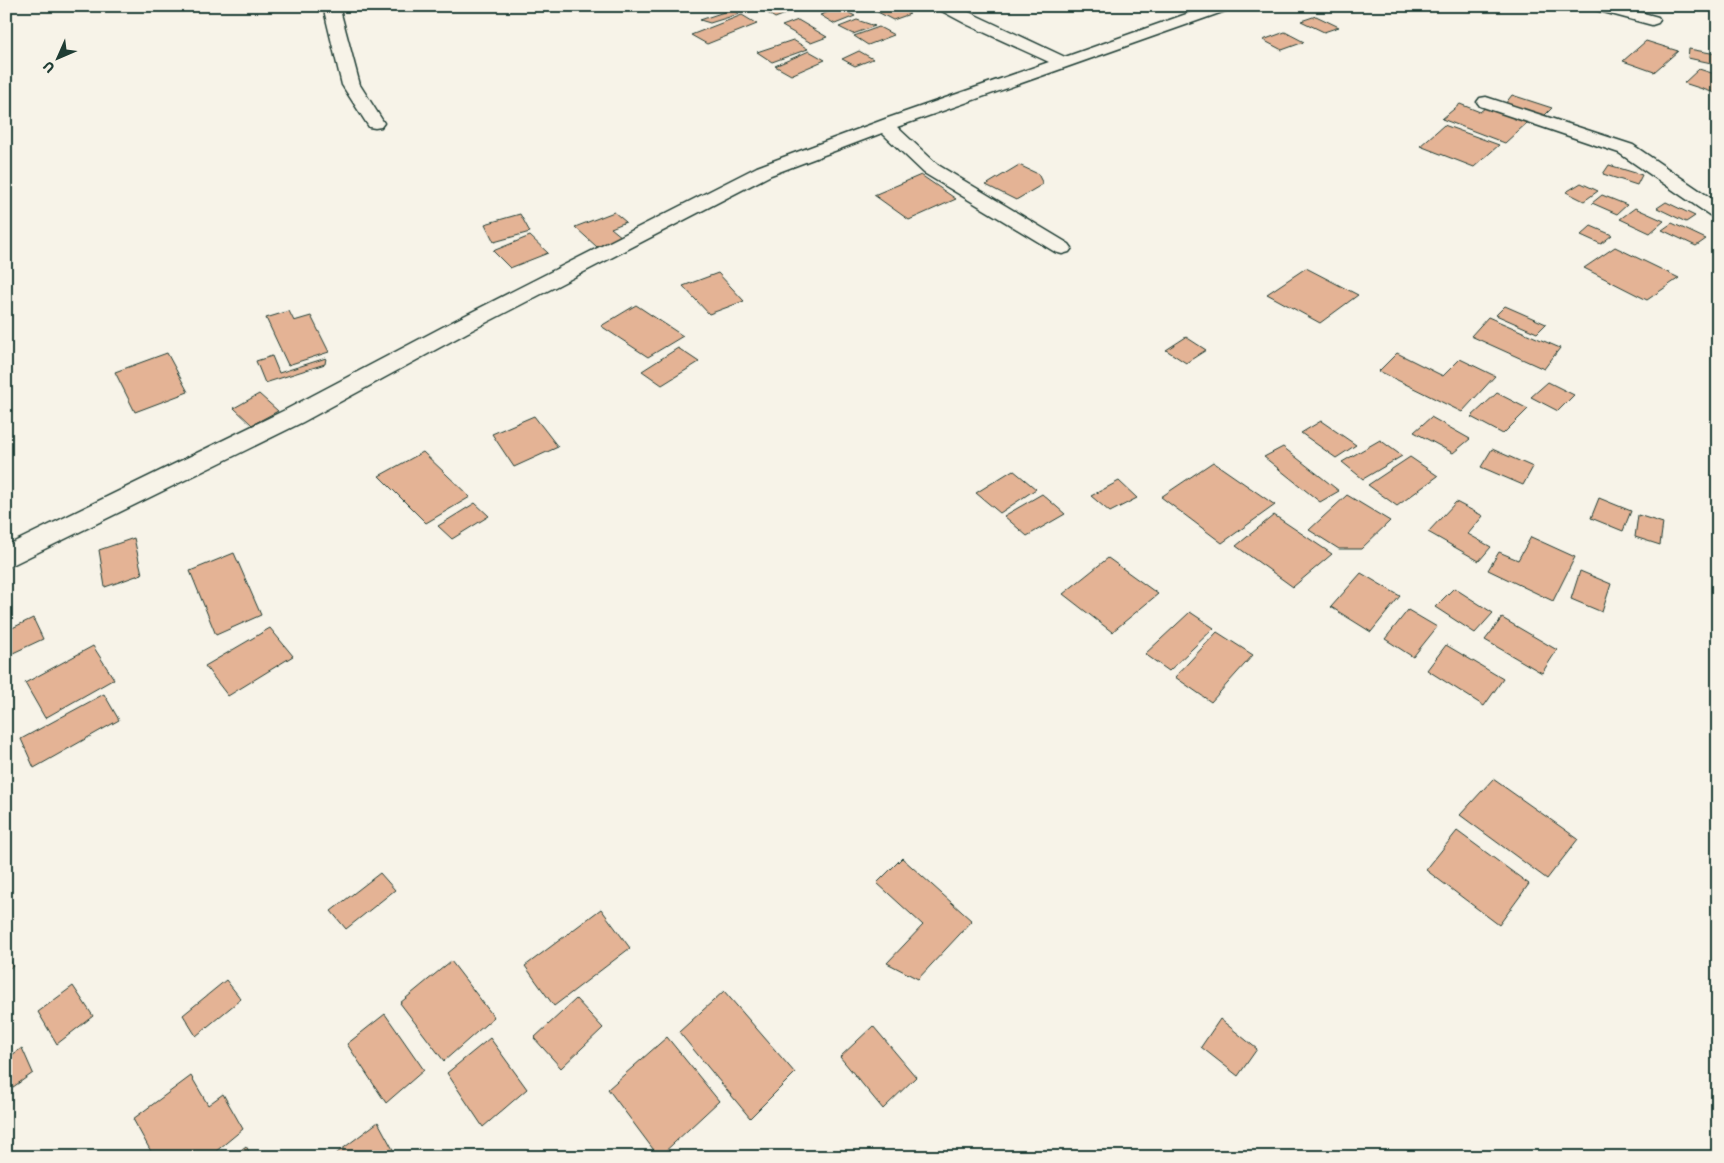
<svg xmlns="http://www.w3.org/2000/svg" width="1724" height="1163" font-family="'Shantell Sans',sans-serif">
	<rect width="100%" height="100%" fill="#f7f3e8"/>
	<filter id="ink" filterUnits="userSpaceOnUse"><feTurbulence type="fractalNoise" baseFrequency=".02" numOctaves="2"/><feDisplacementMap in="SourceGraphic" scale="10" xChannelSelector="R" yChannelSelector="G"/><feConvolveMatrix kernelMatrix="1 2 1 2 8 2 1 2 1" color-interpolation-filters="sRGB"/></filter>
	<g filter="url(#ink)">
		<!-- building -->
		<g fill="#e4b395" stroke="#1f3d34">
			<polygon points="874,6 895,6 910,14 893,20 870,8"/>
			<polygon points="778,8 788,13 775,18 766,12"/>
			<polygon points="840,8 855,16 835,24 820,15"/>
			<polygon points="733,9 739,14 710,23 700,20"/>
			<polygon points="742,15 757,24 707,44 691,35"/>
			<polygon points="1316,16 1339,27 1324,32 1301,21"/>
			<polygon points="798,20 827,37 811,43 782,26"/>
			<polygon points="857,20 875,26 853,34 839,27"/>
			<polygon points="879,27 894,35 868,45 854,36"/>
			<polygon points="1285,32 1304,42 1282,50 1263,40"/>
			<polygon points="793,40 808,49 772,62 757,52"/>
			<polygon points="1646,41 1678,51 1654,72 1623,61"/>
			<polygon points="1689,49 1716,54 1716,64 1688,58"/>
			<polygon points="809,51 825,60 791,75 775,66"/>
			<polygon points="859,51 873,59 855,66 842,59"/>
			<polygon points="1699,69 1718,75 1718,94 1684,83"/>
			<polygon points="1512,95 1552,108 1544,116 1505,104"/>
			<polygon points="1460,104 1480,112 1486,107 1528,122 1505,143 1442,119"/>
			<polygon points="1444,125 1499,145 1474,167 1420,146"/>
			<polygon points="1019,165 1038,174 1043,184 1016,200 986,185"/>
			<polygon points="1609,165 1642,175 1637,185 1603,174"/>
			<polygon points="921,175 956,199 909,220 874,195"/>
			<polygon points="1581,183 1598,191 1584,201 1566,192"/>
			<polygon points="1602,195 1627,205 1617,214 1592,203"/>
			<polygon points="1666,202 1695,216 1686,222 1657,208"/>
			<polygon points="1635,208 1664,221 1650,233 1620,219"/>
			<polygon points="614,212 626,222 611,228 622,237 597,247 575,227"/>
			<polygon points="520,214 530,232 494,242 485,224"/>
			<polygon points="1672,223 1706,239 1696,246 1662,230"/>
			<polygon points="1591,226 1612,235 1601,244 1581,235"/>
			<polygon points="530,236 548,253 510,268 493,251"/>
			<polygon points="1615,247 1679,278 1647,300 1584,268"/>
			<polygon points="1306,268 1358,295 1320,323 1267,294"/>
			<polygon points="718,273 744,301 709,314 683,286"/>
			<polygon points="636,305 683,336 648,357 601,326"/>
			<polygon points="1505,306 1546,324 1537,333 1496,315"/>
			<polygon points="289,311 294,321 311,316 329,352 288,365 266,318"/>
			<polygon points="1488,317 1560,348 1544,369 1471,336"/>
			<polygon points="1186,337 1206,350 1186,363 1166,350"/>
			<polygon points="678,348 699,362 662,385 642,371"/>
			<polygon points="167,353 188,392 135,412 115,372"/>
			<polygon points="1397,353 1443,376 1460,359 1495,376 1462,412 1379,371"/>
			<polygon points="272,356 279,373 326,358 325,364 265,383 256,361"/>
			<polygon points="1548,382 1574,395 1558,411 1531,397"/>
			<polygon points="1497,393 1528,409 1503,434 1471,417"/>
			<polygon points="259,394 278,411 252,425 234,408"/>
			<polygon points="534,416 558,447 514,467 492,434"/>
			<polygon points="1431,417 1470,439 1453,453 1414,432"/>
			<polygon points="1321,421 1356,445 1336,458 1301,433"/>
			<polygon points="1380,440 1402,456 1363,479 1342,462"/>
			<polygon points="1283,447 1339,491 1320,502 1264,457"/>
			<polygon points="1492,449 1533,467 1523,485 1481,467"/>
			<polygon points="423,452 470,497 426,523 379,476"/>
			<polygon points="1410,457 1438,476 1397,506 1368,485"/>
			<polygon points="1213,462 1275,505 1222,543 1161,497"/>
			<polygon points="1013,470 1036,489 1000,513 976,493"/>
			<polygon points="1119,481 1137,498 1110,512 1091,496"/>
			<polygon points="1042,494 1065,514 1027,536 1004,516"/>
			<polygon points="1347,495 1390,521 1361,549 1339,549 1309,530"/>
			<polygon points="1599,498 1631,511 1623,531 1591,518"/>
			<polygon points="1456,502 1483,516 1468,534 1491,547 1479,561 1428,532"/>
			<polygon points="475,503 489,516 452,539 438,526"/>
			<polygon points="1274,515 1332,554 1293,587 1236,546"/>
			<polygon points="1638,515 1663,523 1660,545 1635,537"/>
			<polygon points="1531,537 1575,557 1553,601 1488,570 1499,552 1518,560"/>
			<polygon points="134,538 142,574 105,587 99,550"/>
			<polygon points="234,553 261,615 216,635 190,571"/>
			<polygon points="1108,558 1158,594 1112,632 1063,594"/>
			<polygon points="1580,571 1611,584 1602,612 1571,599"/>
			<polygon points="1361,573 1400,596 1371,632 1331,607"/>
			<polygon points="1454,588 1493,613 1475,633 1435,607"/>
			<polygon points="1408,610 1437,627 1413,657 1385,639"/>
			<polygon points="1190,612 1214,628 1169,671 1145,654"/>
			<polygon points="33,618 43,639 13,653 6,637 6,631"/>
			<polygon points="1502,618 1557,650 1542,673 1485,640"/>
			<polygon points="270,628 293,656 228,696 205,666"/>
			<polygon points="1217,632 1253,655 1211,702 1175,677"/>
			<polygon points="1446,645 1503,679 1484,706 1427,670"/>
			<polygon points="93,646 114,679 45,718 25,683"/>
			<polygon points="104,694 119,720 34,768 21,739"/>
			<polygon points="1493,779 1578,839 1547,879 1460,815"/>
			<polygon points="1457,831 1529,884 1499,925 1426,870"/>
			<polygon points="902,858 972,921 918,979 887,963 923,925 877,883"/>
			<polygon points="380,873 395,890 346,929 331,911"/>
			<polygon points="601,909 630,948 554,1006 525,966"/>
			<polygon points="6,949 13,966 6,970"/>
			<polygon points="451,961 494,1017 444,1061 400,1003"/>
			<polygon points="226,980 241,999 196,1036 183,1015"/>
			<polygon points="73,986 93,1016 57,1044 38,1012"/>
			<polygon points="724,991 795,1073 750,1118 679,1032"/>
			<polygon points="576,999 603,1028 561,1068 534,1038"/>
			<polygon points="385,1014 424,1070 386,1103 347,1044"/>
			<polygon points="1220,1019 1257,1049 1238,1076 1201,1047"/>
			<polygon points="873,1026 916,1077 883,1109 840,1057"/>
			<polygon points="667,1037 719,1101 659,1157 608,1089"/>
			<polygon points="490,1038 527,1089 483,1127 447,1073"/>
			<polygon points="22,1048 33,1073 6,1092 6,1059"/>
			<polygon points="191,1076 208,1105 223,1094 243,1129 209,1157 154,1157 133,1119"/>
			<polygon points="378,1122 397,1157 334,1157 333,1156"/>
			<polygon points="246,1146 252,1157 232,1157"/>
		</g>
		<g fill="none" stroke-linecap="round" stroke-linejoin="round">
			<!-- minor casing -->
			<g stroke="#1f3d34" stroke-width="3">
				<g id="minor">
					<polygon points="323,6 339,6 360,85 384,123 381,127 375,128 369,127 342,85"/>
					<polygon points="936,6 956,6 1065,57 1209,6 1233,6 1231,9 897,127 938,165 1069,244 1072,248 1069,252 1062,254 1055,252 924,173 882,133 771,175 470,331 303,422 6,568 6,546 285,410 454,321 757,167 888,118 1049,62 968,25 938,9"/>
					<polygon points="1590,6 1618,6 1658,17 1660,20 1658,23 1652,25 1592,9"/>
					<polygon points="1486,97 1633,145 1718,203 1718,218 1711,216 1619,153 1480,106 1477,102 1480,98"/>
				</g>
			</g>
			<!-- minor -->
			<use href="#minor" fill="#f7f3e8" fill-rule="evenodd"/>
		</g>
	</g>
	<!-- margin -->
	<rect width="1724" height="1163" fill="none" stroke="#f7f3e8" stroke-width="25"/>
	<rect x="12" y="12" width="1699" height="1138" fill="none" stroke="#1f3d34" stroke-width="2" filter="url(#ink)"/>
	<!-- north arrow -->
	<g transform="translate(58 58) rotate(225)" stroke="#f7f3e8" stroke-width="4" paint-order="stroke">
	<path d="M0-4L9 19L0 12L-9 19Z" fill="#1f3d34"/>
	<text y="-8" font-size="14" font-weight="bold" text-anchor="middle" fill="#1f3d34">U</text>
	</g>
</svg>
